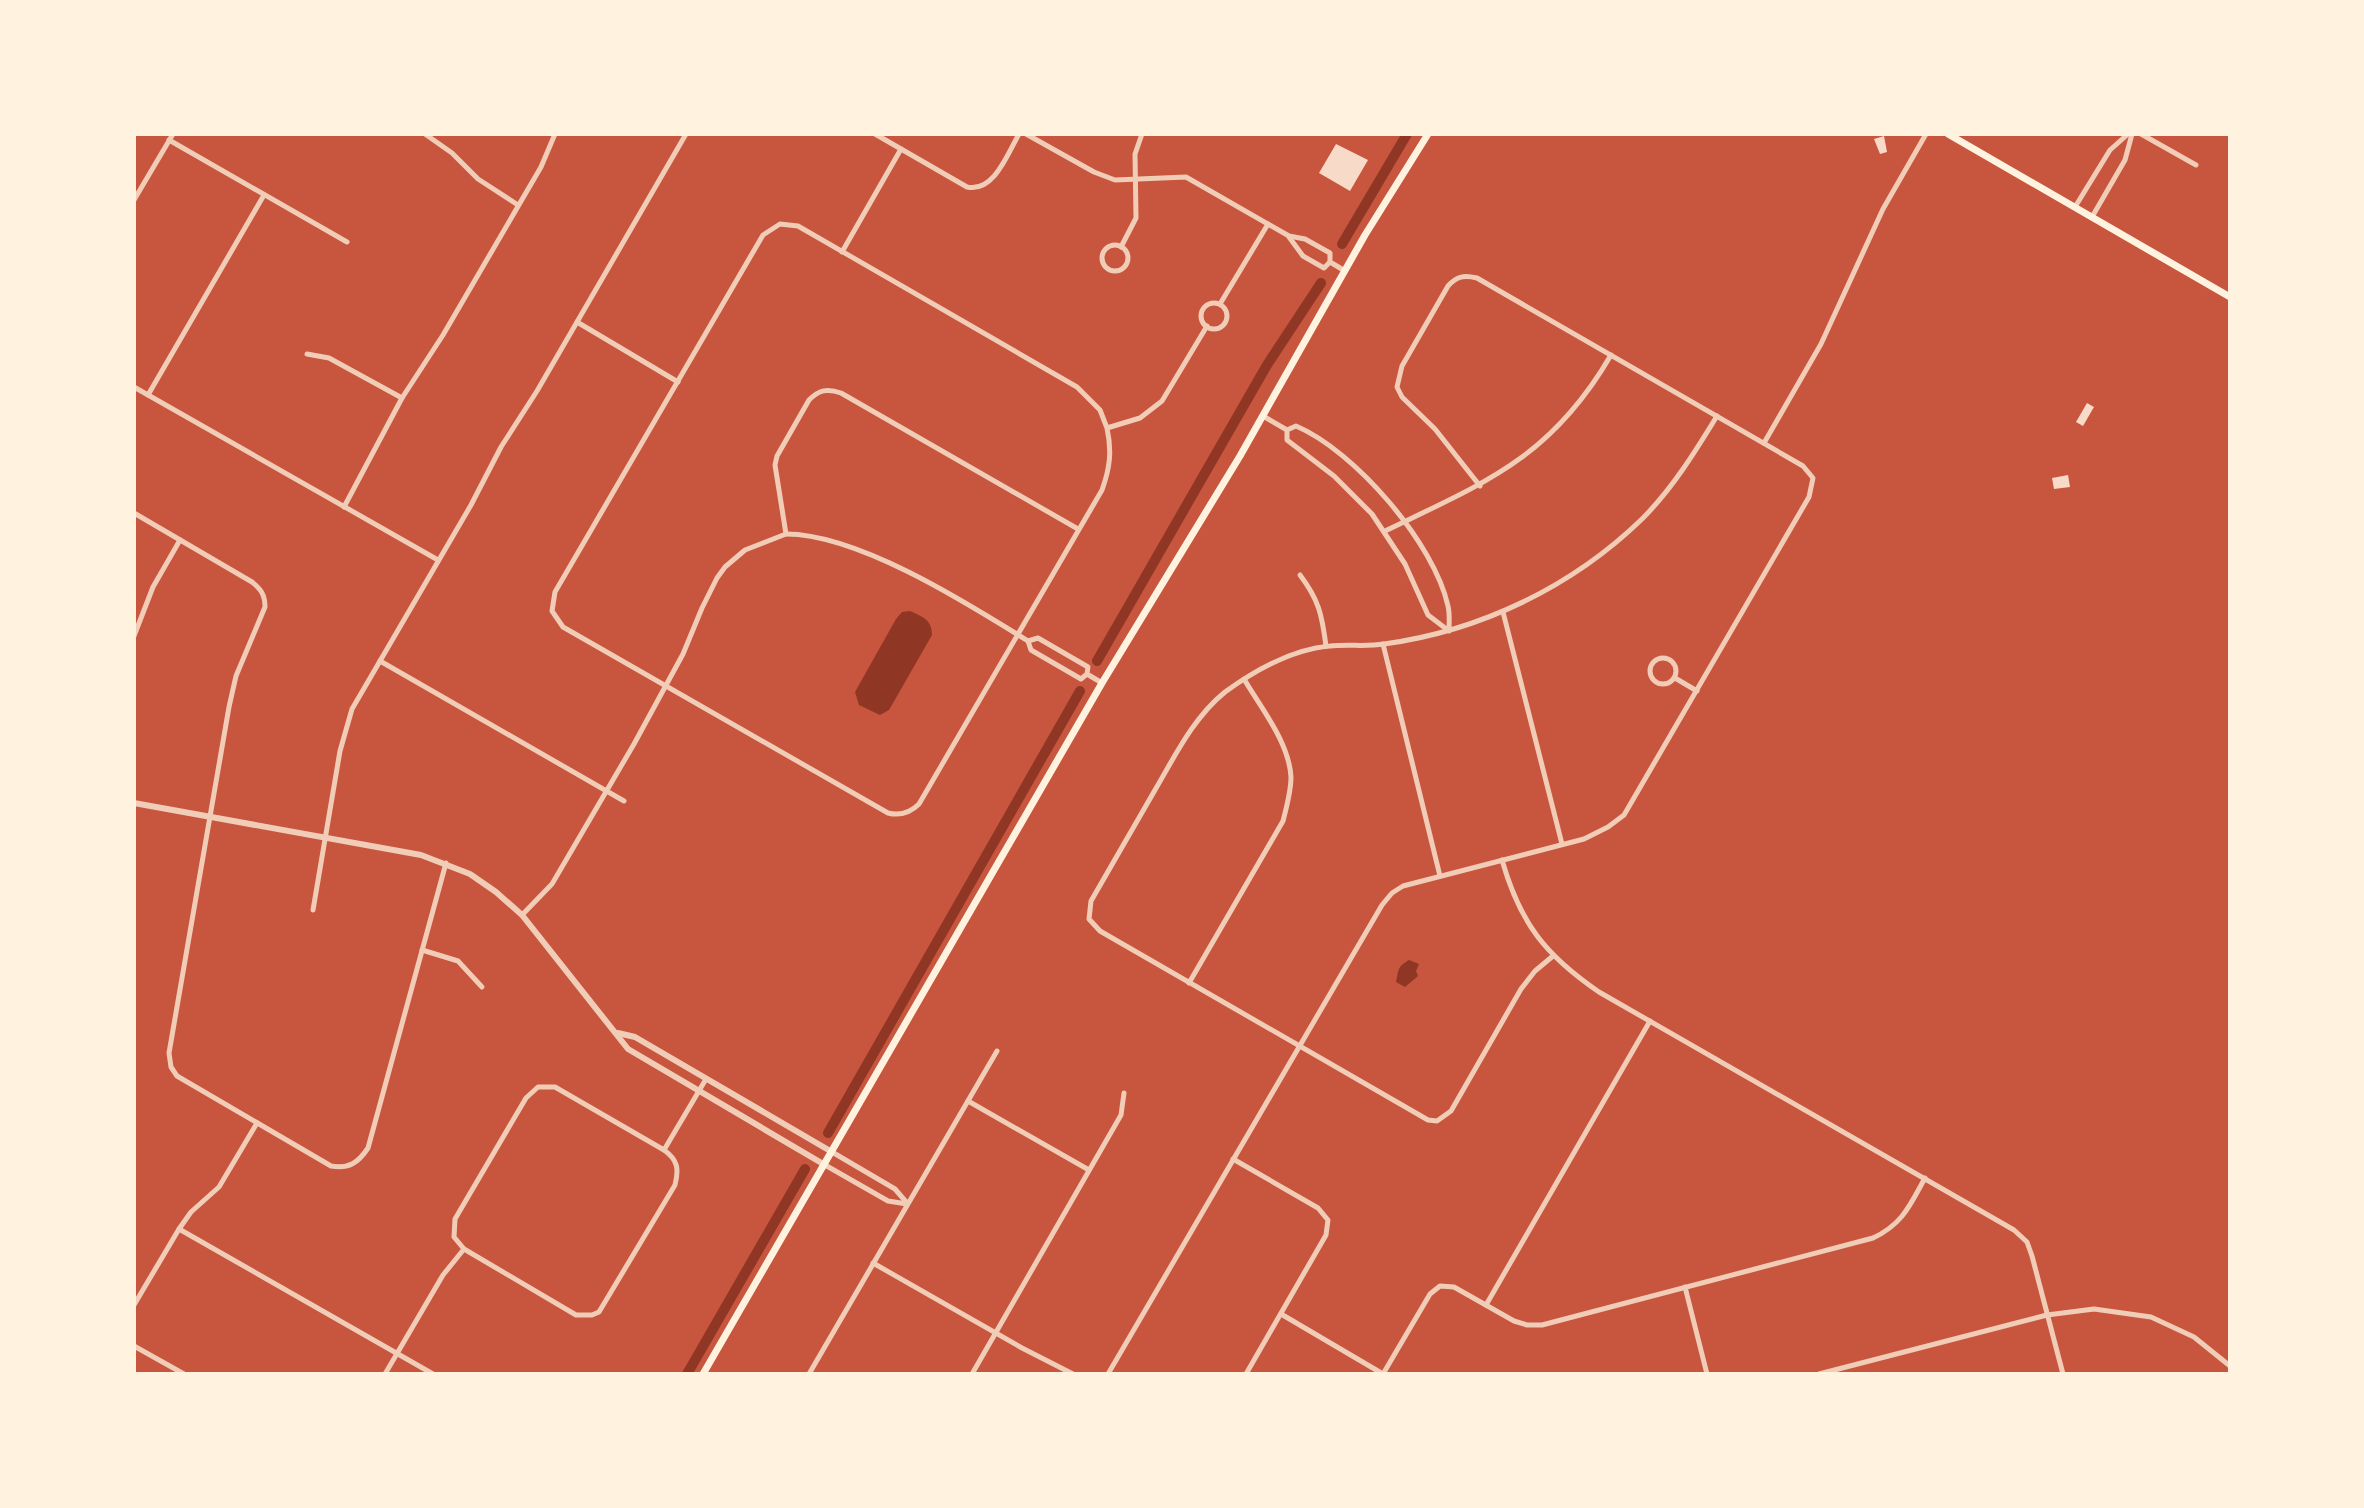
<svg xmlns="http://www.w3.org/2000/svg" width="2364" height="1508" font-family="Signika,sans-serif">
	<rect width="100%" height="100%" fill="#c8553d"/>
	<!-- water -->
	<g fill="#8f3625">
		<path d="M 910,611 C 922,617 932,619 932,635 L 889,710 L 880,715 L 859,705 L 855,692 L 896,619 L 902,612 Z"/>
		<path d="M 1409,960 L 1419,964 L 1416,971 L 1418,976 L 1405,987 L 1396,982 C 1399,969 1397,967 1409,960 Z"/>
	</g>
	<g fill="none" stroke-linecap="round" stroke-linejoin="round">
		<!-- canal -->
		<g stroke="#8f3625" stroke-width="10">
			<polyline points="1342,244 1407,134"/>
			<polyline points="1097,661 1267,365 1321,283"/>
			<polyline points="828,1133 1080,691"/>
			<polyline points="687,1374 805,1169"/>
		</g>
	</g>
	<!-- building -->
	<g fill="#f7dbc8">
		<polygon points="1884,136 1887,152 1880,154 1874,139"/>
		<polygon points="1336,144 1368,160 1350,191 1319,173"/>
		<polygon points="2087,403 2094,407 2083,426 2076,422"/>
		<polygon points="2068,475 2070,487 2054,489 2052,478"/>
	</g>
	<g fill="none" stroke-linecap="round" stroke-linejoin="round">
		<!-- minor -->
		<g stroke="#f1ccb7" stroke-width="5">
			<polyline points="425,134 452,153 478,179 518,205"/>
			<path d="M 875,134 L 967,187 C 994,193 1008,153 1019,134"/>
			<polyline points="1026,134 1094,172 1115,180 1186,177 1289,236 1305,239 1330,253 1330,262 1345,271"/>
			<polyline points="2141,134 2196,165"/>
			<polyline points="169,140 347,242"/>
			<polyline points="134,200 173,134"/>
			<polyline points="2075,207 2110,150 2128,134"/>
			<polyline points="2092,217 2125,160 2132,134"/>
			<polyline points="1289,237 1303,256 1324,268 1330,262"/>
			<circle cx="1115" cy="258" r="13"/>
			<polyline points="1121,247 1136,218 1135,154 1142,134"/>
			<polyline points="842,252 901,149"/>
			<circle cx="1214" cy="316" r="13"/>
			<polyline points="1220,304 1268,224"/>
			<polyline points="577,322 678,382"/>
			<polyline points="307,354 329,358 402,398"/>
			<polyline points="134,387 438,560"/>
			<polyline points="148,395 264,195"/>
			<path d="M 1263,416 L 1287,430 L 1296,426 C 1355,451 1434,543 1448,606 C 1450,614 1449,623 1449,631 L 1428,615 L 1405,564 L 1372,514 L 1334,476 L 1287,440 L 1287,430"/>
			<path d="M 1107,428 L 1100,410 L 1077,387 L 798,226 L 780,224 L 763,235 L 555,592 L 552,611 L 563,627 L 888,813 C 900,816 910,813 919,804 L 1102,490 C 1110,468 1112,451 1107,428 L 1140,418 L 1162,401 L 1207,326"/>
			<polyline points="1764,443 1821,344 1883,209 1926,134"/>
			<polyline points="344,507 402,398 443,335 541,167 555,134"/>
			<path d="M 134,513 L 252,582 C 261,589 265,595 265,607 L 236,676 L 229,707 L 169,1053 L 171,1067 L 177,1076 L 331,1166 C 349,1169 358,1163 368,1148 L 446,863"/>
			<path d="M 1385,531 C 1486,482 1551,458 1611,355"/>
			<path d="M 786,534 C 858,534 967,603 1028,641"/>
			<path d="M 1300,575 C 1319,600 1322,615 1326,646"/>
			<polyline points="1503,612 1562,844"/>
			<polyline points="134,636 153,587 180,540"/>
			<polyline points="1383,644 1440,876"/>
			<circle cx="1663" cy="671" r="13"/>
			<polyline points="380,661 624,801"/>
			<polyline points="1087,674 1081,679 1031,650 1028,641 1038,638 1088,667 1087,674 1102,683"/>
			<polyline points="1675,678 1697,691"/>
			<path d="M 1502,860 C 1520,923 1545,955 1599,992 L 2014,1230 L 2027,1242 L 2032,1256 L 2063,1374"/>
			<polyline points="313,910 340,751 352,709 471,505 501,447 537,391 686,134"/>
			<path d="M 522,915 L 552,884 L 634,744 L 683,654 L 702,608 L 717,578 L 725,567 L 745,550 L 786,534 L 775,465 L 777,456 L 809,400 C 819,390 827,388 841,393 L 1078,529"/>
			<polyline points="422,950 458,961 482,987"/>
			<path d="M 1553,956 L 1535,971 L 1521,989 L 1451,1111 L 1437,1121 L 1428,1120 L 1100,931 L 1089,919 L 1091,901 C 1112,864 1134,827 1155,790 C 1175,756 1193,718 1225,692 C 1254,671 1293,649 1330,646 C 1348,644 1366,647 1384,644 C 1480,631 1572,587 1642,519 C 1672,489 1695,452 1717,416"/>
			<path d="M 1189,983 L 1283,821 C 1287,806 1291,791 1291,777 C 1289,742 1261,708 1244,679"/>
			<polyline points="968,1101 1089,1170"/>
			<polyline points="832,1152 895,1189 907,1203"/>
			<polyline points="1233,1159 1318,1208 1328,1220 1326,1235 1246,1374"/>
			<polyline points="825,1165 888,1201 907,1204"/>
			<polyline points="179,1229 433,1374"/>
			<path d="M 464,1249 L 576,1315 L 592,1315 L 599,1312 L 675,1185 C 679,1169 678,1160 664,1150 L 706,1079"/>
			<polyline points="873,1263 1022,1348 1073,1374"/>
			<polyline points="1685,1287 1707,1374"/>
			<polyline points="134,1305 179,1229 191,1212 219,1187 257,1123"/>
			<polyline points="1486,1305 1650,1021"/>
			<polyline points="1281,1314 1383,1374"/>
			<polyline points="134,1346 184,1374"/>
			<polyline points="385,1374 443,1275 464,1249 454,1237 455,1219 526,1098 538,1087 555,1087 664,1150"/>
			<polyline points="809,1374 997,1051"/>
			<polyline points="972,1374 1121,1115 1124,1093"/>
			<path d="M 1108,1374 L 1382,905 L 1392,893 L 1403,886 L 1584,839 L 1608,827 L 1624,815 L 1809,497 L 1813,478 L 1803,466 L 1477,278 C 1464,275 1457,276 1448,286 L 1402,366 L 1397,387 L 1402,397 L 1435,429 L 1480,486"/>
			<path d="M 1383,1374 L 1430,1294 L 1440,1286 L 1454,1287 L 1514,1321 L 1527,1325 L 1542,1325 L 1873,1238 C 1903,1224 1910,1205 1925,1178"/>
			<polyline points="1819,1374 2047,1315 2094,1309 2151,1317 2194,1337 2230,1366"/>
		</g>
		<!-- tertiary -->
		<g stroke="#f1ccb7" stroke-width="6">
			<polyline points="134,803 421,855 470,874 496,892 522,915 628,1049 825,1165"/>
			<polyline points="618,1033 635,1037 832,1152"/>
		</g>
		<!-- secondary -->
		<g stroke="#fff3e0" stroke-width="7">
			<polyline points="1948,134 2230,297"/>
			<polyline points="703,1374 1102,683 1240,456 1365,235 1428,134"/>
		</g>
	</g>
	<!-- border -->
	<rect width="2364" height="1508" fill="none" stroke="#fff3e0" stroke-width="272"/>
</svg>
